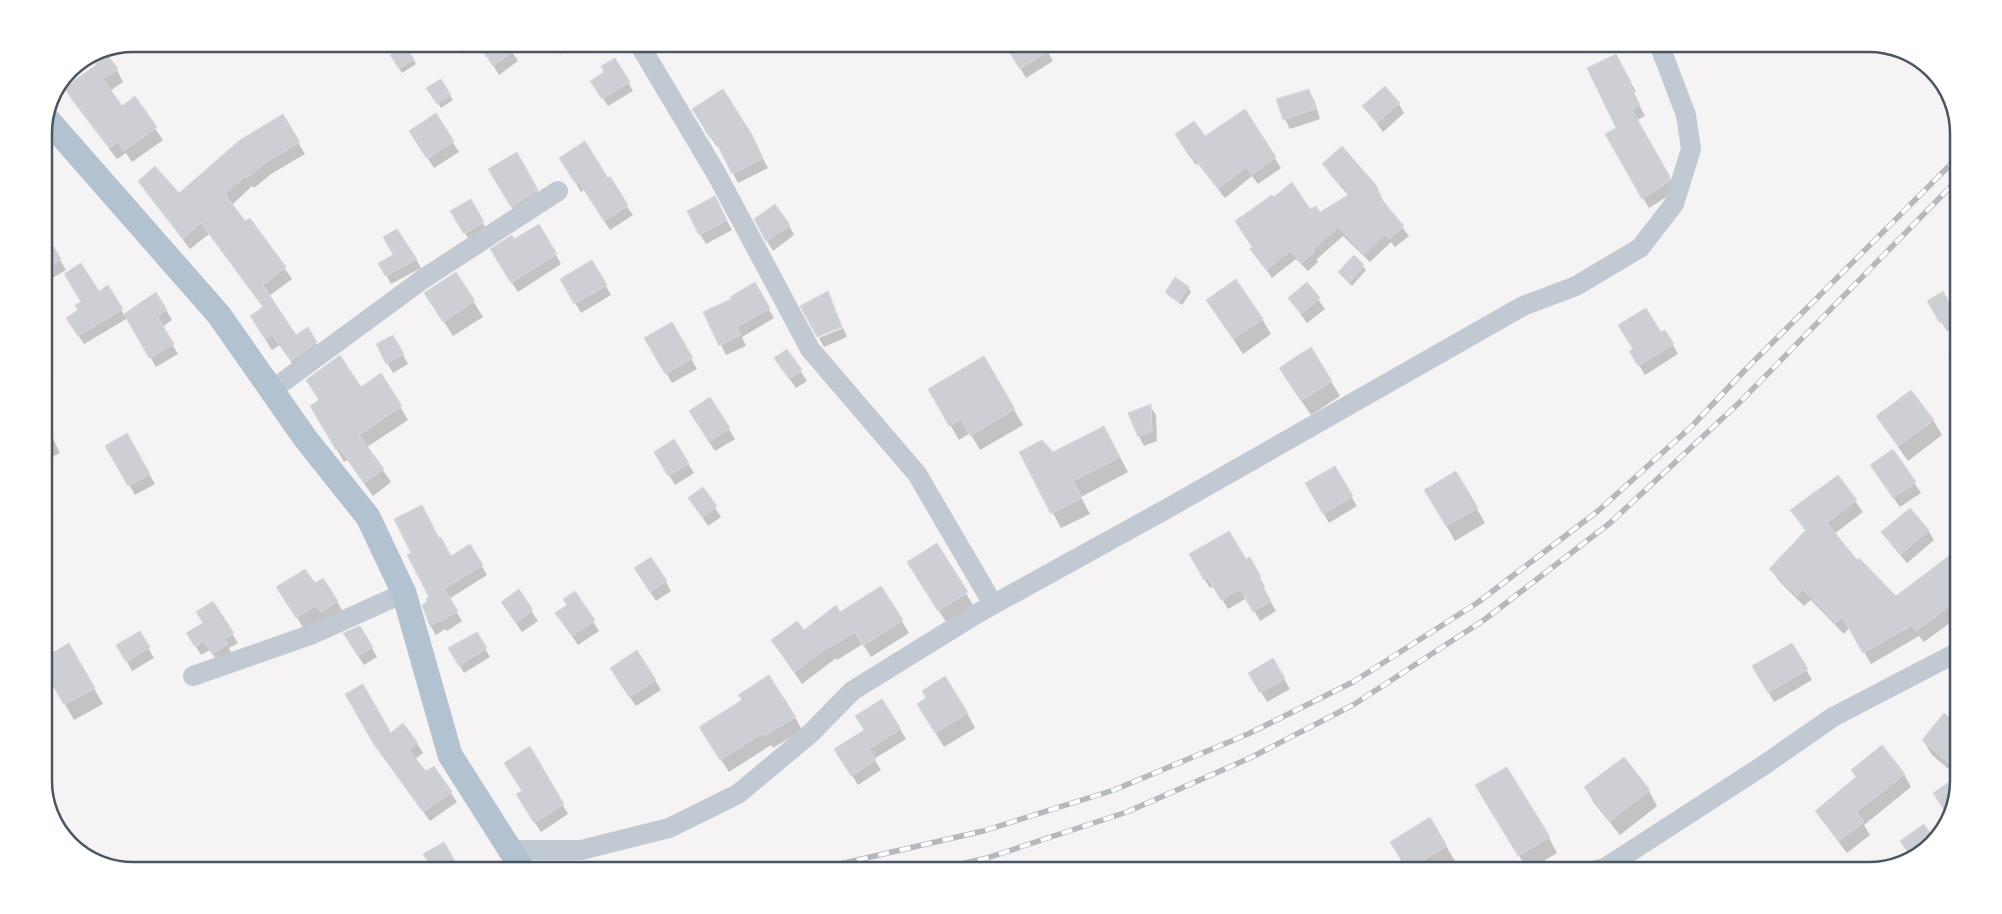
<svg xmlns="http://www.w3.org/2000/svg" width="2002" height="914" font-family="'DejaVu Sans',sans-serif">
	<rect width="100%" height="100%" fill="#f5f3f3"/>
	<!-- shadow -->
	<g fill="#0003">
		<polygon points="452,44 473,44 462,54"/>
		<polygon points="487,44 507,44 518,61 499,75 482,47"/>
		<polygon points="543,44 554,44 546,48"/>
		<polygon points="554,44 568,44 570,48 560,54"/>
		<polygon points="1009,44 1043,44 1053,61 1026,78 1006,45"/>
		<polygon points="405,46 416,64 402,73 391,55"/>
		<polygon points="614,59 633,91 608,106 597,89"/>
		<polygon points="1621,65 1636,92 1633,93 1645,116 1637,120 1675,188 1674,192 1649,208 1606,135 1618,129"/>
		<polygon points="117,70 123,82 110,91 122,107 134,98 163,140 132,162 126,153 117,159 72,100 65,88"/>
		<polygon points="440,80 453,100 441,108 431,93"/>
		<polygon points="1308,90 1314,100 1320,119 1290,129 1285,119"/>
		<polygon points="1399,104 1404,113 1383,132 1364,106"/>
		<polygon points="1245,111 1281,168 1258,184 1252,176 1225,198 1198,164 1196,165 1182,145 1204,138"/>
		<polygon points="435,115 459,152 434,168 416,141"/>
		<polygon points="282,116 305,154 271,174 254,188 252,186 232,205 245,223 250,220 292,279 269,296 296,336 307,329 323,354 297,371 280,345 272,350 258,328 264,309 209,234 190,249 146,192 139,181 179,195"/>
		<polygon points="699,119 756,145 768,168 738,183 719,146 717,147"/>
		<polygon points="516,154 546,205 520,221 490,169"/>
		<polygon points="1324,164 1375,185 1385,205 1409,236 1395,247 1391,242 1370,262 1343,236 1317,259 1318,262 1308,271 1296,259 1272,278 1252,250 1310,211 1320,213 1349,196 1329,173"/>
		<polygon points="567,168 608,180 633,215 610,230 584,190 581,192"/>
		<polygon points="470,201 488,232 471,243 452,211"/>
		<polygon points="720,208 732,230 706,244 700,234"/>
		<polygon points="539,225 561,264 518,292 497,260 514,241"/>
		<polygon points="789,225 794,235 773,251 767,241"/>
		<polygon points="44,233 66,270 44,283"/>
		<polygon points="1354,257 1366,270 1352,286 1340,273"/>
		<polygon points="416,259 421,268 391,284 380,264"/>
		<polygon points="592,262 611,295 581,313 561,279"/>
		<polygon points="456,273 483,317 453,336 435,308"/>
		<polygon points="754,284 774,318 742,337 746,346 726,355 705,313 733,299"/>
		<polygon points="1307,284 1325,309 1307,323 1289,298"/>
		<polygon points="108,287 124,315 166,310 172,320 162,327 178,354 156,367 128,318 84,344 73,327 79,311 99,293"/>
		<polygon points="1188,288 1191,292 1182,305 1169,296 1166,292"/>
		<polygon points="828,293 842,326 818,336"/>
		<polygon points="1207,300 1262,319 1271,334 1243,354"/>
		<polygon points="1929,301 1951,308 1958,303 1958,342 1950,329 1947,331"/>
		<polygon points="671,324 697,369 672,383 646,338"/>
		<polygon points="843,328 847,337 824,347 819,338"/>
		<polygon points="1665,331 1678,354 1645,375 1631,352"/>
		<polygon points="393,336 408,364 393,373 377,345"/>
		<polygon points="787,351 807,381 796,388 782,368"/>
		<polygon points="1958,352 1958,375 1948,359"/>
		<polygon points="983,358 1023,425 980,450 970,433 959,440 930,390"/>
		<polygon points="381,375 408,420 367,447 391,482 373,496 347,460 344,462 312,406 361,389"/>
		<polygon points="1331,381 1340,396 1311,415 1289,383"/>
		<polygon points="710,399 735,439 715,451 696,421"/>
		<polygon points="1150,406 1156,415 1157,441 1144,446 1139,436"/>
		<polygon points="1877,417 1933,420 1942,435 1908,461"/>
		<polygon points="44,420 60,453 44,461"/>
		<polygon points="126,435 155,484 135,495 107,446"/>
		<polygon points="674,441 694,473 675,485 655,452"/>
		<polygon points="1112,442 1128,472 1081,497 1090,514 1061,528 1021,453 1053,454"/>
		<polygon points="1893,451 1921,493 1900,507 1877,475"/>
		<polygon points="1334,468 1357,506 1329,523 1307,484"/>
		<polygon points="1456,473 1485,523 1455,541 1426,491"/>
		<polygon points="1838,477 1863,512 1834,534 1857,562 1896,598 1953,554 1958,561 1958,617 1924,642 1919,636 1871,664 1850,627 1844,634 1811,600 1804,606 1778,580 1771,569 1806,532 1791,510"/>
		<polygon points="703,489 721,517 708,526 696,508"/>
		<polygon points="1928,530 1934,540 1907,563 1889,542 1883,533"/>
		<polygon points="439,539 451,557 470,546 487,575 449,599 462,621 447,631 445,629 436,635 428,622 429,602"/>
		<polygon points="936,545 975,608 948,625 917,577"/>
		<polygon points="1190,555 1245,561 1249,559 1265,587 1263,588 1276,611 1260,621 1247,598 1228,609 1214,586 1210,588"/>
		<polygon points="641,578 666,582 671,591 656,601"/>
		<polygon points="881,587 909,633 871,657 863,644 837,660 836,658 802,684 773,641 803,631 840,613"/>
		<polygon points="518,591 538,621 522,632 508,612"/>
		<polygon points="574,593 599,631 578,645 563,623"/>
		<polygon points="337,601 345,616 306,632 287,602"/>
		<polygon points="213,603 238,643 229,648 232,654 218,662 210,650 201,655 188,633 204,624"/>
		<polygon points="139,632 154,658 132,671 118,645"/>
		<polygon points="476,633 490,657 464,673 449,648"/>
		<polygon points="350,644 372,648 377,657 364,665"/>
		<polygon points="69,645 103,704 74,720 44,667 44,659"/>
		<polygon points="1792,645 1812,680 1774,702 1754,667"/>
		<polygon points="1273,660 1290,689 1267,702 1250,673"/>
		<polygon points="617,678 655,680 661,690 636,706"/>
		<polygon points="347,695 391,734 417,743 423,753 415,759 426,773 434,768 457,802 430,821 380,753"/>
		<polygon points="967,713 975,728 944,747 927,719"/>
		<polygon points="1944,715 1958,727 1958,777 1932,755 1923,740"/>
		<polygon points="795,717 802,730 773,748 771,745 729,772 708,740"/>
		<polygon points="900,729 906,739 874,759 881,770 858,785 842,759"/>
		<polygon points="530,748 568,814 541,832 523,805"/>
		<polygon points="1904,774 1911,787 1864,825 1870,835 1847,853 1824,823 1816,811 1857,778"/>
		<polygon points="1586,788 1649,791 1657,806 1620,835 1594,803"/>
		<polygon points="1485,801 1549,838 1557,853 1528,870"/>
		<polygon points="1430,819 1455,861 1440,870 1408,870 1391,842"/>
		<polygon points="425,854 456,866 464,861 469,870 434,870"/>
	</g>
	<!-- building -->
	<g fill="#cdcfd5" stroke="#d7d9de">
		<polygon points="478,44 524,44 493,66"/>
		<polygon points="1004,44 1060,44 1020,69"/>
		<polygon points="405,45 414,59 399,69 390,55"/>
		<polygon points="105,51 118,69 103,79 122,106 135,96 157,127 124,151 118,142 109,148 64,88 96,65 93,59"/>
		<polygon points="1616,54 1631,82 1629,83 1640,105 1632,110 1670,177 1668,182 1642,199 1605,134 1616,128 1587,68"/>
		<polygon points="615,58 630,82 602,99 590,81 604,72 601,66"/>
		<polygon points="441,79 451,95 437,104 426,88"/>
		<polygon points="1385,86 1400,103 1377,123 1362,106"/>
		<polygon points="723,89 751,133 763,158 732,174 713,136 710,138 692,109"/>
		<polygon points="1309,89 1315,109 1283,120 1276,99"/>
		<polygon points="1245,109 1276,157 1252,175 1246,167 1218,189 1191,154 1189,156 1175,134 1194,121 1205,136"/>
		<polygon points="436,113 454,141 427,159 409,131"/>
		<polygon points="283,114 300,142 265,163 247,178 245,176 225,194 245,221 250,218 286,267 263,285 296,335 308,327 317,342 291,361 272,335 265,339 250,316 263,307 201,223 183,239 138,181 155,166 179,193 240,140"/>
		<polygon points="585,141 608,178 610,176 628,205 604,221 578,181 575,183 559,158"/>
		<polygon points="1342,146 1376,185 1383,201 1404,226 1389,239 1385,234 1364,254 1338,227 1312,250 1314,252 1302,263 1290,251 1266,270 1250,249 1252,247 1235,221 1272,195 1274,197 1292,182 1310,209 1316,206 1320,212 1350,194 1322,164"/>
		<polygon points="517,152 538,190 511,207 488,169"/>
		<polygon points="715,196 727,220 699,235 687,211"/>
		<polygon points="471,199 484,222 464,234 450,211"/>
		<polygon points="775,204 790,225 766,242 754,219"/>
		<polygon points="539,224 557,254 511,283 490,249 512,235 514,239"/>
		<polygon points="397,229 417,259 385,276 378,263 393,255 383,237"/>
		<polygon points="44,230 61,259 44,270"/>
		<polygon points="1354,255 1364,265 1349,283 1338,272"/>
		<polygon points="592,260 607,285 574,304 560,279"/>
		<polygon points="81,263 99,291 108,285 123,309 78,336 66,318 78,310 75,305 81,302 64,274"/>
		<polygon points="456,272 475,301 443,322 424,293"/>
		<polygon points="1175,277 1189,287 1179,302 1165,292"/>
		<polygon points="1236,279 1263,319 1233,339 1206,300"/>
		<polygon points="755,282 770,308 737,327 741,335 719,346 703,312 731,299 730,297"/>
		<polygon points="1307,282 1320,298 1301,314 1288,298"/>
		<polygon points="828,291 842,327 817,337 800,306"/>
		<polygon points="1943,291 1951,306 1958,301 1958,343 1943,321 1940,323 1927,301"/>
		<polygon points="156,292 167,310 157,316 174,344 149,358 124,314"/>
		<polygon points="1646,308 1661,332 1665,330 1674,344 1638,366 1629,351 1633,349 1618,325"/>
		<polygon points="672,322 693,358 665,374 644,338"/>
		<polygon points="393,335 404,354 386,364 376,344"/>
		<polygon points="1311,347 1332,381 1301,401 1279,368"/>
		<polygon points="787,349 802,370 789,379 774,358"/>
		<polygon points="340,355 361,387 381,373 402,406 359,435 384,469 364,483 339,448 336,450 310,406 319,400 306,380"/>
		<polygon points="984,356 1015,409 970,436 961,419 949,426 928,389"/>
		<polygon points="1911,390 1934,420 1898,446 1876,416"/>
		<polygon points="710,397 730,428 709,442 689,411"/>
		<polygon points="1151,404 1152,431 1138,437 1128,413"/>
		<polygon points="1104,426 1120,457 1073,481 1082,498 1051,514 1019,452 1042,440 1053,452"/>
		<polygon points="127,433 150,474 128,486 105,446"/>
		<polygon points="674,439 689,463 668,476 654,452"/>
		<polygon points="1893,449 1916,482 1893,498 1870,465"/>
		<polygon points="1335,466 1353,496 1323,514 1305,483"/>
		<polygon points="1456,471 1478,508 1446,526 1424,490"/>
		<polygon points="1838,475 1857,500 1827,523 1857,560 1859,558 1896,596 1958,549 1958,600 1916,631 1912,625 1863,653 1842,617 1836,623 1803,589 1797,596 1769,569 1806,530 1790,510"/>
		<polygon points="703,487 717,506 702,517 688,498"/>
		<polygon points="422,505 439,538 441,537 451,556 470,544 483,565 444,589 458,611 440,622 439,620 430,626 422,605 427,602 426,599 429,597 407,555 411,553 394,519"/>
		<polygon points="1910,508 1929,530 1901,554 1881,532"/>
		<polygon points="1229,531 1246,559 1250,557 1261,577 1258,578 1271,601 1253,612 1240,589 1221,600 1208,578 1204,580 1189,554"/>
		<polygon points="937,543 968,592 938,611 907,562"/>
		<polygon points="651,557 667,581 650,592 634,568"/>
		<polygon points="305,569 315,583 323,578 338,601 321,612 316,605 296,618 276,587"/>
		<polygon points="881,586 903,620 863,646 855,632 829,648 828,647 794,672 771,640 797,621 804,630 836,605 840,612"/>
		<polygon points="519,589 533,610 516,623 501,602"/>
		<polygon points="575,591 595,620 572,636 555,613 567,605 563,599"/>
		<polygon points="213,601 234,633 225,639 228,644 212,654 204,641 195,647 186,633 203,623 196,612"/>
		<polygon points="360,626 373,647 358,656 343,633"/>
		<polygon points="140,631 150,647 126,662 116,645"/>
		<polygon points="477,632 487,648 459,666 448,648"/>
		<polygon points="69,643 95,688 64,705 44,670 44,658"/>
		<polygon points="1792,643 1808,669 1768,693 1752,666"/>
		<polygon points="637,650 656,680 629,697 610,668"/>
		<polygon points="1273,658 1285,678 1260,693 1248,673"/>
		<polygon points="769,675 796,717 764,736 763,733 720,760 699,727 742,700 738,695"/>
		<polygon points="945,676 968,713 935,733 917,704 926,698 922,691"/>
		<polygon points="363,684 391,733 403,723 418,743 409,750 426,771 434,766 452,792 423,812 373,743 345,694"/>
		<polygon points="882,699 901,729 869,749 876,760 851,776 834,749 864,730 855,716"/>
		<polygon points="1944,713 1958,725 1958,771 1922,740"/>
		<polygon points="1882,745 1905,774 1856,812 1864,822 1839,841 1815,811 1856,777 1851,770"/>
		<polygon points="530,746 564,804 534,823 516,794 522,791 504,763"/>
		<polygon points="1624,757 1650,790 1610,821 1584,787"/>
		<polygon points="1507,767 1550,837 1518,856 1475,785"/>
		<polygon points="1958,776 1951,815 1949,818 1933,793"/>
		<polygon points="1430,817 1447,846 1407,870 1390,842"/>
		<polygon points="1924,824 1933,837 1919,855 1911,857 1900,841"/>
		<polygon points="444,842 460,870 433,870 423,854"/>
	</g>
	<g fill="none" stroke-linecap="round" stroke-linejoin="round">
		<!-- minor -->
		<g stroke="#c1cad2" stroke-width="20">
			<polyline points="639,44 716,173 810,349 917,474 993,604"/>
			<polyline points="272,390 423,279 558,191"/>
			<polyline points="193,676 313,634 404,593"/>
			<polyline points="510,850 581,850 669,828 738,794 811,733 852,691 978,613 1170,507 1523,306 1576,286 1640,248 1674,204 1691,149 1686,115 1659,44"/>
			<polyline points="1596,870 1605,868 1764,765 1833,717 1958,652"/>
		</g>
		<!-- major -->
		<polyline stroke="#b3c2d1" stroke-width="25" points="48,120 219,315 305,438 368,517 404,593 450,755 523,870"/>
		<!-- rail casing -->
		<g stroke="#b5b8bd" stroke-width="5.5">
			<g id="rail">
				<polyline points="814,870 983,831 1114,790 1248,734 1353,682 1477,603 1598,511 1692,426 1746,369 1958,157"/>
				<polyline points="935,870 987,858 1127,812 1252,757 1353,705 1484,620 1610,523 1740,402 1958,179"/>
			</g>
		</g>
		<!-- rail -->
		<use href="#rail" stroke="#fff" stroke-width="4" stroke-dasharray="11" stroke-linecap="butt"/>
	</g>
	<!-- crop -->
	<path d="M0 0H2002V914H0ZM133 52H1869A81 81 0 0 1 1950 133V781A81 81 0 0 1 1869 862H133A81 81 0 0 1 52 781V133A81 81 0 0 1 133 52Z" fill="#fff" fill-rule="evenodd"/>
	<path fill="none" stroke="#4a5661" stroke-width="2.5" d="M133 52H1869A81 81 0 0 1 1950 133V781A81 81 0 0 1 1869 862H133A81 81 0 0 1 52 781V133A81 81 0 0 1 133 52Z"/>
</svg>
